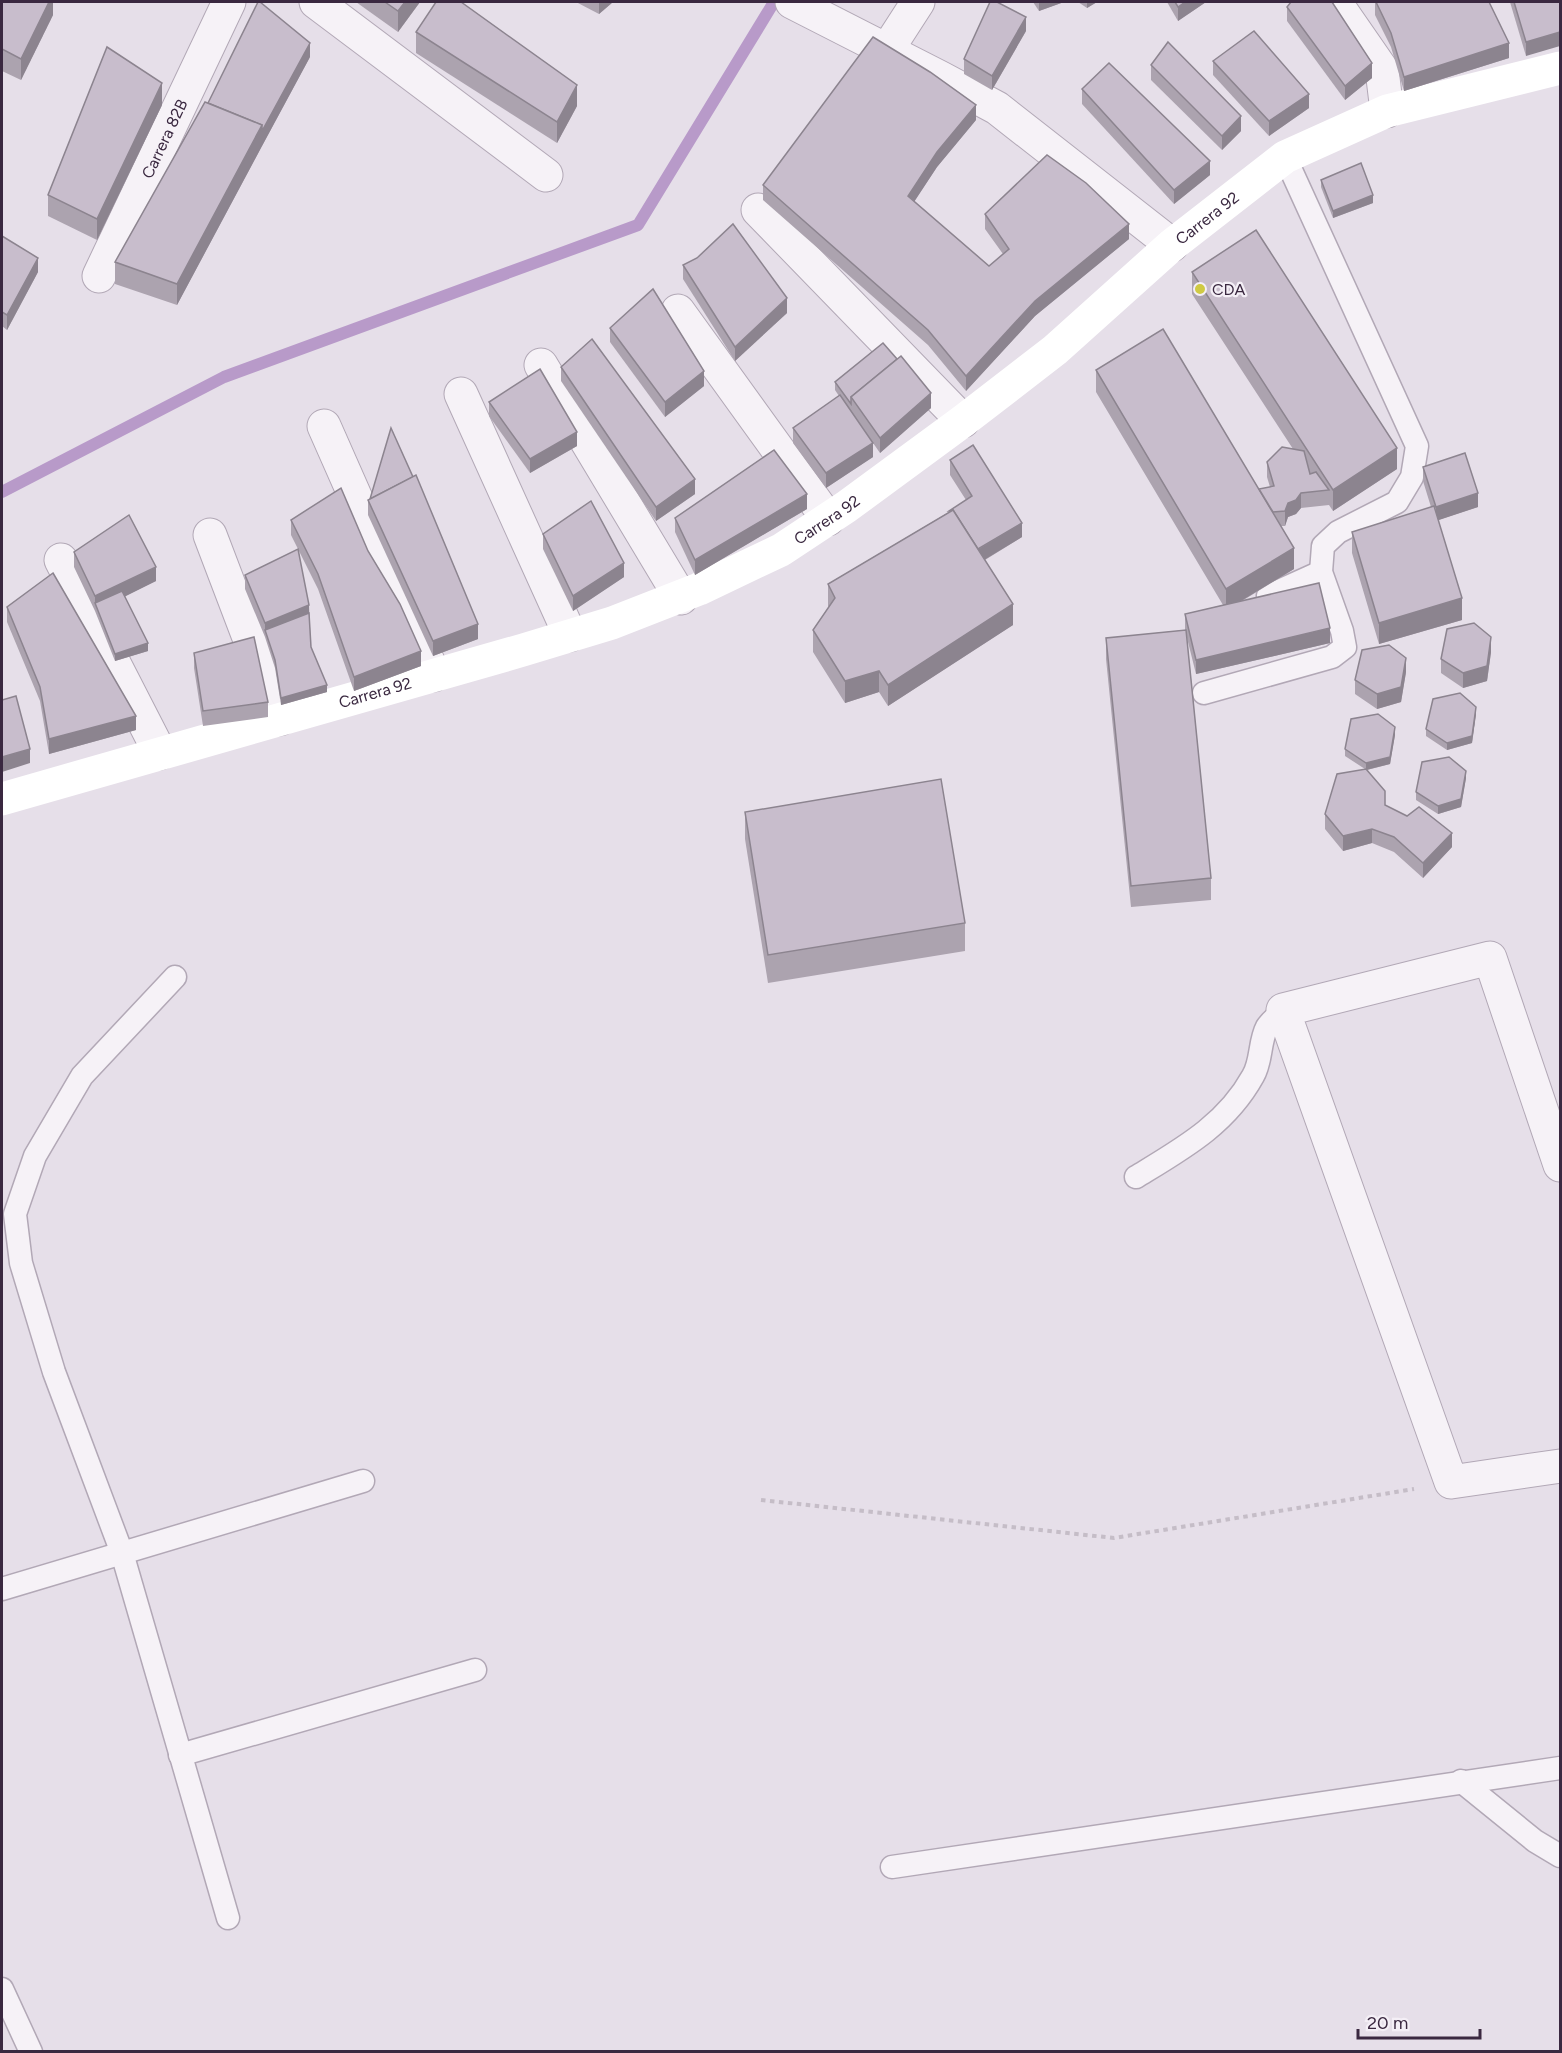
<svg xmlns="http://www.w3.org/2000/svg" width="1562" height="2053" font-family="Figtree,sans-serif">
	<rect width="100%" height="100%" fill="#e6dfe9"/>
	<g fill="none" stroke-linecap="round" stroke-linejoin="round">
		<!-- stream -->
		<polyline stroke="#b89ac9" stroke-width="12" points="2,492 224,377 638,225 774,2"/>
		<!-- lane casing -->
		<g stroke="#b2a8b6" stroke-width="25">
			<g id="lane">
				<polyline points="1268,596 1321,572"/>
				<polyline points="1204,693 1332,657 1345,647 1342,631 1321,572 1323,546 1338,532 1397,502 1412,477 1417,446 1285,157"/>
				<polyline points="175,977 82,1076 35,1156 15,1214 21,1263 54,1372 122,1553 228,1918"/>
				<path d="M 1136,1177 C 1182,1149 1226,1125 1253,1076 C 1262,1061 1259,1042 1267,1027 C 1271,1021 1278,1016 1283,1010"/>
				<polyline points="2,1589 363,1481"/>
				<polyline points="180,1755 475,1670"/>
				<polyline points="1461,1781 1535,1841 1560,1856"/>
				<polyline points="892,1867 1560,1768"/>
				<polyline points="2,1989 31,2052"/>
			</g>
		</g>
		<!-- street casing -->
		<g stroke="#b2a8b6" stroke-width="35">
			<g id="street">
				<polyline points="316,2 546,175"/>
				<polyline points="792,2 941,78 997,108 1172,245"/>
				<polyline points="1335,2 1382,70 1387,111"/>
				<polyline points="887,50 918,2"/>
				<polyline points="758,210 963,421"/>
				<path id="s1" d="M 99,276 L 229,2"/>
				<polyline points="678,311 828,519"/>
				<polyline points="541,365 681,598"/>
				<polyline points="461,394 570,635"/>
				<polyline points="324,426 434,675"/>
				<polyline points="210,535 280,719"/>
				<polyline points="61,560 160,753"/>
				<polyline points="1560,1165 1490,958 1283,1010 1451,1482 1560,1466"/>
			</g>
		</g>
		<!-- path -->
		<polyline stroke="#c5bdc7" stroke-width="4" stroke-dasharray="4.5 4.5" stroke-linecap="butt" points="761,1500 1114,1538 1414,1489"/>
		<!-- lane -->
		<use href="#lane" stroke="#f6f2f7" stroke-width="22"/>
		<!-- street -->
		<use href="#street" stroke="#f6f2f7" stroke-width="33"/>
		<!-- secondary -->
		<path stroke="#fff" stroke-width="33" id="s2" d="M 2,799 L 523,650 L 612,623 L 699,589 L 781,550 L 846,507 L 963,421 L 1055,350 L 1172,245 L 1285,157 L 1387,111 L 1560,68"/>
	</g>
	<!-- wall -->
	<g fill="#aca3af">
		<polygon points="2,2 53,2 53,15 21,80 2,71"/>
		<polygon points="356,2 420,2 398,32"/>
		<polygon points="576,2 613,2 599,14"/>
		<polygon points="1033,2 1064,2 1039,11"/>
		<polygon points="1078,2 1097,2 1087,8"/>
		<polygon points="1167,2 1206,2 1178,21"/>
		<polygon points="1375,2 1489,2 1509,58 1404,91 1391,47 1375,15"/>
		<polygon points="1510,2 1560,2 1526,56"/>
		<polygon points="1287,7 1372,78 1345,100 1287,21"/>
		<polygon points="1026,31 992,90 964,74 964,59"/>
		<polygon points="416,32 577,106 557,143 416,53"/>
		<polygon points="310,57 262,146 177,305 115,284 115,262 208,103"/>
		<polygon points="1213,61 1309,108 1269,136 1213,75"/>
		<polygon points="1151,65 1241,131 1222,150 1151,80"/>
		<polygon points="1082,89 1210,175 1174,204 1082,104"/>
		<polygon points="162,105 97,240 48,216 48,195"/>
		<polygon points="976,120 937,167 914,202 989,266 1003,254 985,229 985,214 1129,239 1035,316 966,391 928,345 763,200 763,185"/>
		<polygon points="1321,180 1373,203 1333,218 1321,187"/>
		<polygon points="2,236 38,272 7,330 2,326"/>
		<polygon points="683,265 787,313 735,361 683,279"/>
		<polygon points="1192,272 1397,469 1333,511 1329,505 1301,508 1296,514 1288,517 1285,526 1281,526 1294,569 1242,601 1330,643 1196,674 1187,638 1211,878 1211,900 1131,907 1106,659 1106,638 1185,630 1185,614 1223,605 1096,392 1096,370 1259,489 1270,487 1267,477 1267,462 1293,449 1192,294"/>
		<polygon points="610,328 704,386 665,417 610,342"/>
		<polygon points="561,367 695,494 656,521 561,381"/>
		<polygon points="835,382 931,408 880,453 853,414 873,457 826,488 793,443 793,428 839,396 835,390"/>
		<polygon points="489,402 577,446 530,473 489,416"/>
		<polygon points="950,460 1022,537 985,560 1013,625 888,706 879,692 845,703 813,652 813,630 829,607 828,606 828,584 949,512 966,500 950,475"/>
		<polygon points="1423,467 1478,507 1438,520 1462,620 1379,644 1352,553 1352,532 1431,507 1423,481"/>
		<polygon points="368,500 478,639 433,656 368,515"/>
		<polygon points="807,509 695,575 675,532 675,518"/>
		<polygon points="291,520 368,551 421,666 354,691 318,589 291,535"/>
		<polygon points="543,534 624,577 573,611 543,549"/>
		<polygon points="74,552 156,581 125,596 148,651 115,661 95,611 74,567"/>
		<polygon points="245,575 309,605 311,647 327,692 281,705 275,668 265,637 245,589"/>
		<polygon points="7,607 136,730 49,754 40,701 7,622"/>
		<polygon points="1491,652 1487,681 1463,688 1441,673 1441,659"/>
		<polygon points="194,653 268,702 268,717 203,726 194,668"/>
		<polygon points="1406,672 1401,702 1377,709 1355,694 1355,680"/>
		<polygon points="1476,714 1472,743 1447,750 1426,736 1426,729"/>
		<polygon points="1395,735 1390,764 1367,770 1385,805 1452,847 1423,878 1394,852 1372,843 1343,851 1325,829 1325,814 1365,769 1345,756 1345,749"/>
		<polygon points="1466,778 1461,807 1438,814 1416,800 1416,792"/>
		<polygon points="745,812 965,923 965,951 768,983 745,839"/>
	</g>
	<!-- shaded-wall -->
	<g fill="#8c848f">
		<polygon points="49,2 53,2 53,15 21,80 21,59"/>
		<polygon points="405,2 420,2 398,32 398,11"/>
		<polygon points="599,2 613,2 599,14"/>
		<polygon points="1039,2 1064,2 1039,11"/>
		<polygon points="1087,2 1097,2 1087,8"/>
		<polygon points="1185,2 1206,2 1178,21 1178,7"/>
		<polygon points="1026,17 1026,31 992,90 992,76"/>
		<polygon points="1560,32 1560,46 1526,56 1526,42"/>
		<polygon points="310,43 310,57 262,146 177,305 177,284 262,125"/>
		<polygon points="1509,43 1509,58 1404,91 1404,77"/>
		<polygon points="1372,63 1372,78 1345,100 1345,86"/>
		<polygon points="162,83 162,105 97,240 97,219"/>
		<polygon points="577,85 577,106 557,143 557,122"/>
		<polygon points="1309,94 1309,108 1269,136 1269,121"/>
		<polygon points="976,105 976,120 937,167 908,211 908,196 937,152"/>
		<polygon points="1241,116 1241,131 1222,150 1222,136"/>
		<polygon points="1210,161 1210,175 1174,204 1174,190"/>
		<polygon points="1373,195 1373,203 1333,218 1333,211"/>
		<polygon points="1129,224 1129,239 1035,316 966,391 966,376 1035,301"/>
		<polygon points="38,258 38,272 7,330 7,315"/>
		<polygon points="787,298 787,313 735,361 735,347"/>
		<polygon points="704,371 704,386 665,417 665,402"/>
		<polygon points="931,393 931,408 880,453 880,438"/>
		<polygon points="577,432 577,446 530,473 530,459"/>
		<polygon points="873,443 873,457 826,488 826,473"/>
		<polygon points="1397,448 1397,469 1333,511 1333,490"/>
		<polygon points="695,479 695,494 656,521 656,507"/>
		<polygon points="1301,493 1301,508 1296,514 1288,517 1285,526 1285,511 1288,503"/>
		<polygon points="1478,493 1478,507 1436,521 1436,507"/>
		<polygon points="807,494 807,509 695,575 695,560"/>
		<polygon points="1022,523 1022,537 974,566 974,552"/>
		<polygon points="1294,548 1294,569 1226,610 1226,589"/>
		<polygon points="624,563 624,577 573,611 573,596"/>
		<polygon points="156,567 156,581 98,610 95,603 95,596"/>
		<polygon points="1462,598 1462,620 1379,644 1379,623"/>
		<polygon points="1013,604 1013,625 888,706 888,685"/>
		<polygon points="309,605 309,620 265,630 265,637 265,623"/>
		<polygon points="478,624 478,639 433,656 433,641"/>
		<polygon points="1330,628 1330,643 1196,674 1196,660"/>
		<polygon points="1491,637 1491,652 1487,681 1463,688 1463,673"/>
		<polygon points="148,643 148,651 115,661 115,654"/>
		<polygon points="421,651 421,666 354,691 354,677"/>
		<polygon points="1406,658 1406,672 1401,702 1377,709 1377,694"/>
		<polygon points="879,671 879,692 845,703 845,681"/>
		<polygon points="327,685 327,692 281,705 281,698"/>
		<polygon points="1476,707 1476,714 1472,743 1447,750 1447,743"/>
		<polygon points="136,716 136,730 49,754 49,739"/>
		<polygon points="1395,727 1395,735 1390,764 1366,770 1366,763"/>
		<polygon points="30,749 30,763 2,772 2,757"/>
		<polygon points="1466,771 1466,778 1461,807 1438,814 1438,806"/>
		<polygon points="1372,829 1372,843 1343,851 1343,836"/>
		<polygon points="1452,833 1452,847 1423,878 1423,863"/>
	</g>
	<!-- building -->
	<g fill="#c8bdcc" stroke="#8c848f" stroke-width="1.5">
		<polygon points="2,2 49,2 21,59 2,49"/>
		<polygon points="258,2 260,2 310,43 262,131 262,125 208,103"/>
		<polygon points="385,2 405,2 398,11"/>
		<polygon points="436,2 461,2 577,85 557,122 416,32"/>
		<polygon points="990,2 997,2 1026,17 992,76 964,59"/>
		<polygon points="1175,2 1185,2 1178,7"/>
		<polygon points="1291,2 1332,2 1372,63 1345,86 1287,7"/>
		<polygon points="1376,2 1489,2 1509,43 1404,77 1391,33"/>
		<polygon points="1514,2 1560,2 1560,32 1526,42"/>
		<polygon points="1254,31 1309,94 1269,121 1213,61"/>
		<polygon points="873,37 930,72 976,105 937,152 908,196 989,266 1009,249 985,214 1047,155 1086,183 1129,224 1035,301 966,376 928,330 763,185"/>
		<polygon points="1168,42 1241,116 1222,136 1151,65"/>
		<polygon points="107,47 162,83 97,219 48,195"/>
		<polygon points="1109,63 1210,161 1174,190 1082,89"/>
		<polygon points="205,102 262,125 177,284 115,262"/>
		<polygon points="1361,163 1373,195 1333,211 1321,180"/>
		<polygon points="733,224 787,298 735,347 683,265 697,258"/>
		<polygon points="1256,230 1397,448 1333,490 1192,272"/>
		<polygon points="2,236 38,258 7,315 2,312"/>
		<polygon points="653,289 704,371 665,402 610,328"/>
		<polygon points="1163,329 1294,548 1226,589 1096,370"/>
		<polygon points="592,339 695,479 656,507 561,367"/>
		<polygon points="883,343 897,359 851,397 851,404 835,382"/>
		<polygon points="901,356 931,393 880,438 851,397"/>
		<polygon points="540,369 577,432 530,459 489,402"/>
		<polygon points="840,395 873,443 826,473 793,428"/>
		<polygon points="391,428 413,477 370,499"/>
		<polygon points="973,445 1022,523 978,549 953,510 950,511 949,511 972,496 950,460"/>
		<polygon points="1282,447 1304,451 1310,474 1316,472 1329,490 1301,493 1296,500 1288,503 1285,511 1273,512 1259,489 1274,486 1267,462"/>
		<polygon points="774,450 807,494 695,560 675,518"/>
		<polygon points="1465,453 1478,493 1436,507 1423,467"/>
		<polygon points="416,475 478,624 433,641 368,500"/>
		<polygon points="341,488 368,551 400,604 421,651 354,677 318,574 291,520"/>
		<polygon points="591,501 624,563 573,596 543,534"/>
		<polygon points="1434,506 1462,598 1379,623 1352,532"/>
		<polygon points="953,510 1013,604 888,685 879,671 845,681 813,630 835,598 828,584"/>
		<polygon points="129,515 156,567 95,596 74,552"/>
		<polygon points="298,549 309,605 265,623 245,575"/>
		<polygon points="53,573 136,716 49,739 40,687 7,607"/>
		<polygon points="1319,583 1330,628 1196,660 1185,614"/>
		<polygon points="122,591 148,643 115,654 95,603"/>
		<polygon points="309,613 311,647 327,685 281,698 275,660 265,630"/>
		<polygon points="1474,623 1491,637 1487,666 1463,673 1441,659 1447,629"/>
		<polygon points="1186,630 1211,878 1131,886 1106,638"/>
		<polygon points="254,637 268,702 203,711 194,653"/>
		<polygon points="1389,645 1406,658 1401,687 1377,694 1355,680 1362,650"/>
		<polygon points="1460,693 1476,707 1472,736 1447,743 1426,729 1433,699"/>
		<polygon points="16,696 30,749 2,757 2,700"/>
		<polygon points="1378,714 1395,727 1390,757 1366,763 1345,749 1351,719"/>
		<polygon points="1449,757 1466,771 1461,799 1438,806 1416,792 1422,762"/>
		<polygon points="1366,769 1385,791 1385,805 1407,816 1419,807 1452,833 1423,863 1394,837 1372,829 1343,836 1325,814 1337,774"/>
		<polygon points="941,779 965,923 768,955 745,812"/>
	</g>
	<!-- markers -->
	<circle fill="#cfca43" stroke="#f4eff6" stroke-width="2" cx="1200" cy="289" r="6"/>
	<g text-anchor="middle" stroke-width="4.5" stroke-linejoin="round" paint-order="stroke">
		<!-- street labels -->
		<g font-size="16" fill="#3a2840" stroke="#f4eff6">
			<text dy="6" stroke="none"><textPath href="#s1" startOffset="152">Carrera 82B</textPath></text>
			<text dy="6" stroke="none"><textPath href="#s2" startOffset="1360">Carrera 92</textPath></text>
			<text dy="6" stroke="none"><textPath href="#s2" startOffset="874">Carrera 92</textPath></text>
			<text dy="6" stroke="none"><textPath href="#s2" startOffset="388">Carrera 92</textPath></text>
		</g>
		<!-- poi labels -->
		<g font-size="16" fill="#3a2840" stroke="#f4eff6" text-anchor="start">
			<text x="1212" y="295">CDA</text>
		</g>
	</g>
	<!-- border -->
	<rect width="1562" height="2053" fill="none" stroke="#3a2840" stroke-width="6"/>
	<!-- scale -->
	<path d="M1358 2029v9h122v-9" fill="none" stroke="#3a2840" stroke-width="3"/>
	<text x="1367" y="2029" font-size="18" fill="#3a2840" stroke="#f4eff6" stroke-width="4.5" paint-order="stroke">20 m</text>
</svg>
